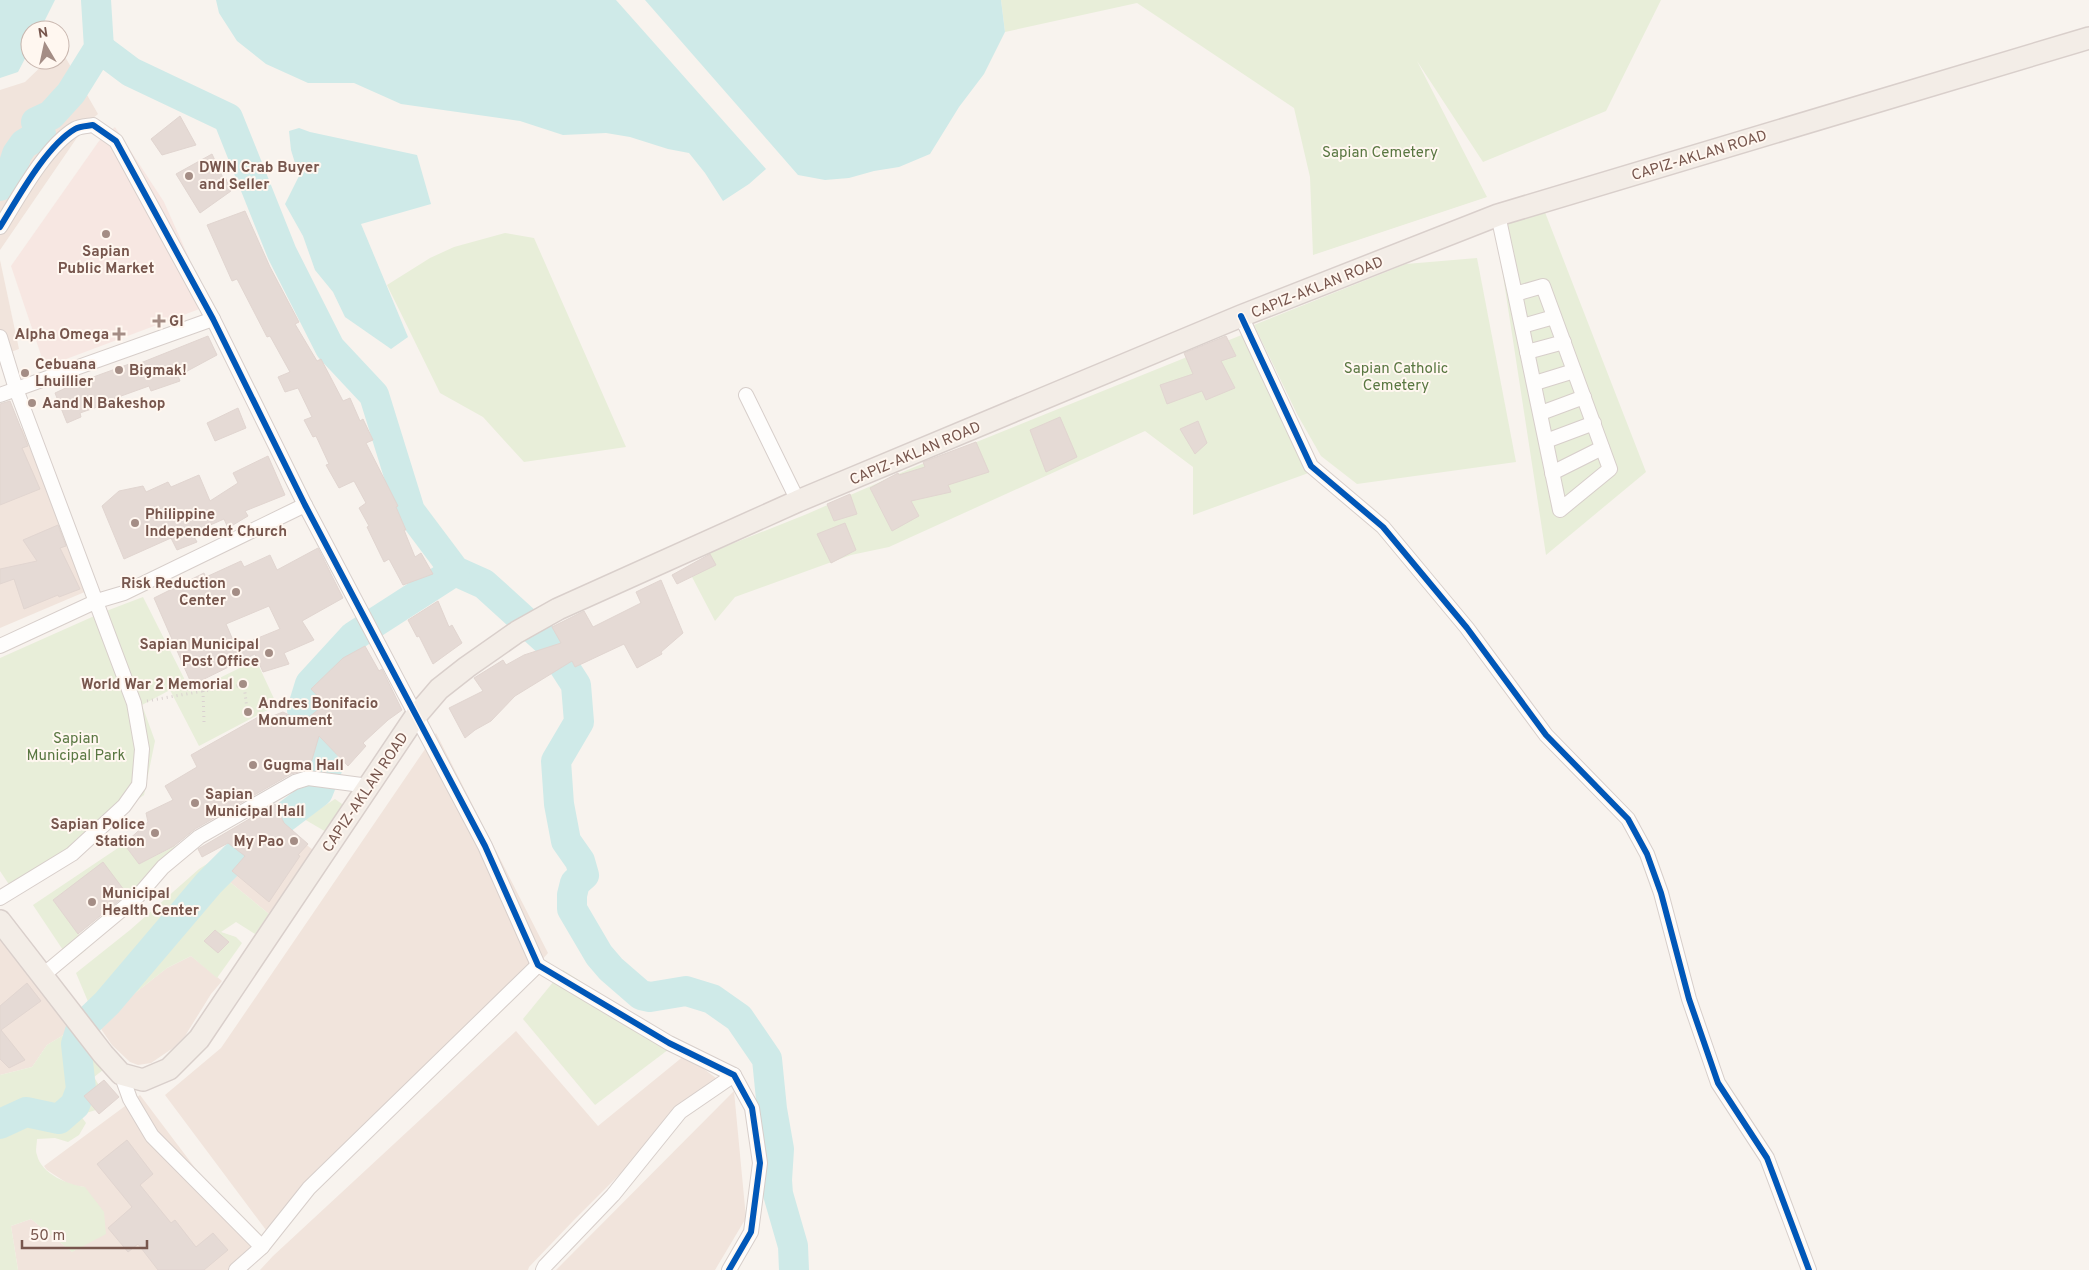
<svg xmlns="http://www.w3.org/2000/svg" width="2089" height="1270" font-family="Overpass,sans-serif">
	<rect width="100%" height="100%" fill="#f8f3ee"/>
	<!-- residential -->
	<g fill="#f1e4dc">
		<polygon points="60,48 98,114 87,123 0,250 0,90 25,82 48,60 60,60"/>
		<polygon points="0,260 19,349 0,356"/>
		<polygon points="22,428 87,591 0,628 0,436"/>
		<polygon points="436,733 548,953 476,1036 266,1230 165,1095 221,1048"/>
		<polygon points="283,826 313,850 269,914 225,878 237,861"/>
		<polygon points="0,924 75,1021 70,1031 47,1045 32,1067 0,1075"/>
		<polygon points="191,956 222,981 211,994 185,1036 173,1048 151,1063 138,1065 130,1062 112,1045 97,1023 167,968"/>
		<polygon points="516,1031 598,1126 685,1055 716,1078 574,1220 529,1267 528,1270 260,1270 273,1256"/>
		<polygon points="734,1091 746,1218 715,1270 556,1270"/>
		<polygon points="140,1095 257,1250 238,1270 18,1270 11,1226 31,1219 72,1252 80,1247 85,1187 70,1185 47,1170 44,1166"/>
	</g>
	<!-- commercial -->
	<polygon fill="#f7e7e2" points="115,127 164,202 210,305 45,367 11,266 99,141"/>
	<!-- green -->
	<g fill="#e8eed9">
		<polygon points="1001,0 1661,0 1606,111 1483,162 1417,61 1487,197 1313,255 1310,177 1294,108 1137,3 1005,32"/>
		<polygon points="1541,202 1646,472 1546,555 1494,217"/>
		<polygon points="505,233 534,238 626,447 524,462 483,417 440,393 387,285 430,258 454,247"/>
		<polygon points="1477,258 1516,462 1357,484 1321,456 1297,414 1254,325 1406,264"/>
		<polygon points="1249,332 1314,471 1193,515 1193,467 1145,431 889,547 851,555 735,597 715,621 692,577 715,565 709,553 807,514 912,468"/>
		<polygon points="143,597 191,692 256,660 277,705 199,746 170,690 142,705 155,741 144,795 12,889 0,871 0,658 101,613"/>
		<polygon points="335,799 349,809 333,836 304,819"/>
		<polygon points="124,844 139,864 179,844 187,856 132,901 103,863 53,900 82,939 86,950 71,962 33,905"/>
		<polygon points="235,846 237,861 225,878 269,914 255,934 236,922 221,932 236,937 242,943 217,978 191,956 167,968 97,1023 76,973 130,930 199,869"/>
		<polygon points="563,970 677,1043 595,1105 523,1019"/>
		<path d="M 75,1021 L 113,1062 L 94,1077 L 104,1094 L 99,1109 L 80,1115 L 86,1123 L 79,1135 L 68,1142 L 55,1138 L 37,1139 C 37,1144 35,1151 37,1155 C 41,1174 69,1185 85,1187 L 104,1212 L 106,1234 L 72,1252 L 31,1219 L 11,1226 L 18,1270 L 0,1270 L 0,1075 L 32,1067 L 47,1045 L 70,1031 Z"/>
	</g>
	<!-- water -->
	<g fill="#cfeae8">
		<polygon points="0,0 55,0 40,30 30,30 30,49 18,72 0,78"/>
		<polygon points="216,0 616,0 766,169 749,184 723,201 705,173 689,153 668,149 630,137 606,133 563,135 520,121 401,104 354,83 308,83 266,64 237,41 219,13"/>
		<polygon points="645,0 1001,0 1005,32 984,74 959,107 930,154 899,167 874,171 849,178 825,180 798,175"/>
		<polygon points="299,128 310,132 417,155 431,204 361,224 408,337 391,349 345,317 333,292 315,270 303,236 285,204 299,176 291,150 289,131"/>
	</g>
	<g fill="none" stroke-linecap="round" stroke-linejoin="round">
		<!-- river -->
		<g stroke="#cfeae8" stroke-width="30">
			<polyline points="99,48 131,72 228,118 282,253 330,348 374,395 410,511 455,571 484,584 549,643 576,685 579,722 556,761 559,804 566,841 580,861 584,875 575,883 572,895 572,909 599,955 611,969 641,995 650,997 686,991 712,999 739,1018 767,1059 772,1109 779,1149 777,1180 778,1194 793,1246 794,1270"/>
			<polyline points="0,186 10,176 17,154 24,144 41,134 36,122 51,115 71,93 99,48 96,0"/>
			<polyline points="0,1124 26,1112 59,1119 75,1105 81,1089 76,1044 81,1028 107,1003 209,883 244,848 318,792 327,769 310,733 302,710 310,684 354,636 455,571"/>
		</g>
	</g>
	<!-- building -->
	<g fill="#e5dad5" stroke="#e1d5d0" fill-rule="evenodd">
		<polygon points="180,116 196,145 162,155 151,139"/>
		<polygon points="212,154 223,178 225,177 231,191 200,213 176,174"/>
		<polygon points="245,211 270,267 299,322 295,324 317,361 321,359 343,401 350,398 360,421 363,419 373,440 366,443 398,506 396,507 406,530 404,530 415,557 421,553 433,574 403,585 389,559 384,562 367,527 369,526 359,508 366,503 354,481 339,488 326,465 329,464 316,436 313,437 304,420 312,417 298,388 285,392 278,377 290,372 270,336 267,337 237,279 232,281 207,225"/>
		<polygon points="208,336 217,355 178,376 180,381 151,391 149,386 96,405 97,407 80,413 81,417 67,423 55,393 85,379 85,380 132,363 133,366"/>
		<polygon points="1226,336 1236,356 1221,361 1235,388 1206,400 1202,391 1167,404 1160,385 1193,374 1184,353"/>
		<polygon points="10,401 28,446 22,448 40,489 0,505 0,404"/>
		<polygon points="238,408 246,428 215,441 207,423"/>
		<polygon points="1060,417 1077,457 1046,472 1030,430"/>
		<polygon points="1198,421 1207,443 1195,454 1180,429"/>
		<polygon points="976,442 989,472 948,485 951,492 911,501 919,516 892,531 870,488 898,473 899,475 925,467 923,462"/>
		<polygon points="268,456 285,495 245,511 248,516 228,528 224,519 192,533 197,542 177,550 171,538 124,559 102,506 119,491 143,486 146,492 168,482 171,487 199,475 210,501 238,483 233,473"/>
		<polygon points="850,494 857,514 834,521 827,504"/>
		<polygon points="845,523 856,550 831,563 817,534"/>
		<polygon points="58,525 66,546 60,548 80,589 59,597 58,595 24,609 14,579 0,584 0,569 37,561 23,540"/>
		<path d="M 318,548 L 343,598 L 302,621 L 314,640 L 284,653 L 289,664 L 263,672 L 255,654 L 192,685 L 154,598 L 204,573 L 206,577 L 241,561 L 244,567 L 270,555 L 277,570 ZM 269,606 L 280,629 L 236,647 L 226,624 Z"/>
		<polygon points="710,554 716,565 677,584 672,575"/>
		<polygon points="661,580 683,633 661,652 662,654 637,668 624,644 575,667 572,661 515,696 491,721 475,730 465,738 449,708 483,691 474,678 503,660 506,665 524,655 561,643 552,627 584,611 593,627 641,603 636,592"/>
		<polygon points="438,601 449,627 452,625 462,643 433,664 419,636 417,637 408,620"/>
		<polygon points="365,646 379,671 382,669 402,710 388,720 363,743 366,746 348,766 319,736 311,763 306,770 291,774 195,829 174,846 139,864 124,844 148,822 146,813 173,800 165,786 197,767 191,755 260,716 262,720 283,712 303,722 325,704 311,689 343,658"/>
		<polygon points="275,804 284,823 308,844 298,855 300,856 269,902 232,871 245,856 228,843 202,857 198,849"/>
		<polygon points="103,862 127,894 78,934 53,900"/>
		<polygon points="215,930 229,942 218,953 204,941"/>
		<polygon points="27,983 41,1001 1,1030 25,1060 9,1068 0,1059 0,1006"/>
		<polygon points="104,1080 119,1097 99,1114 84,1096"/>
		<polygon points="127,1140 153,1174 140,1185 171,1223 175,1220 196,1247 213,1233 228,1250 204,1270 158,1270 138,1244 128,1252 108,1228 132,1207 97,1164"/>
	</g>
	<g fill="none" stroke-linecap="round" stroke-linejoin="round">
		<!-- street casing -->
		<g stroke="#d7ceca" stroke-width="16">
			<g id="street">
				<polyline points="1498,215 1515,294 1543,286 1610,469 1560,510 1515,294"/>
				<path d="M 0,227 C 18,198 46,146 75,129 C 80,126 88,126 93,125 L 116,141 L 213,319 L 305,505 L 485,846 L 538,965 L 669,1043 L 734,1075 L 752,1108 L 760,1163 L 751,1232 L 729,1270"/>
				<polyline points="1241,316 1311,466 1383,527 1467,628 1546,735 1628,819 1647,854 1661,893 1689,999 1718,1083 1767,1158 1809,1270"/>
				<polyline points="1522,326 1554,317"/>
				<polyline points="0,337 16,389 134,703 142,749 139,785 124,806 72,854 0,898"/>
				<polyline points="1527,352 1564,342"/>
				<polyline points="1535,383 1574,371"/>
				<polyline points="0,395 213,319"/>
				<polyline points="746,395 798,501"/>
				<polyline points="1541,413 1584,397"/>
				<polyline points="1546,441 1594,423"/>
				<polyline points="1552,473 1602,448"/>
				<polyline points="0,646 97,601 124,593 305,505"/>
				<polyline points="42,976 138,896 163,867 199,837 295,782 308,778 369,786"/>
				<polyline points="121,1074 130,1099 152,1136 262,1247"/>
				<polyline points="236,1270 262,1247 309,1188 538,965"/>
				<polyline points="543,1270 545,1266 613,1195 680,1112 734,1075"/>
			</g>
		</g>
		<!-- primary casing -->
		<g stroke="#d9cfcb" stroke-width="24">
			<polyline id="primary" points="0,921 103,1054 121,1074 143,1080 169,1069 199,1039 415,717 439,689 467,667 517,632 558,609 798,501 1241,316 1498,215 2089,38"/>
		</g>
		<!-- path -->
		<g stroke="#dad1d0" stroke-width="3" stroke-dasharray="1 4" stroke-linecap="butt">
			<polyline points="147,701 203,691"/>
			<polyline points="204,722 203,691 244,685 248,717"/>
		</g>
		<!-- street -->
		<use href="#street" stroke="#fefdfc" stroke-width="14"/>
		<!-- primary -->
		<use href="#primary" stroke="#f3ede7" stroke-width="21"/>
		<!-- cycleway casing -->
		<g stroke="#fff7f0" stroke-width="9">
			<g id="cycleway">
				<path d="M 0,227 C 18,198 46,146 75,129 C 80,126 88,126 93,125 L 116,141 L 213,319 L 305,505 L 485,846 L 538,965 L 669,1043 L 734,1075 L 752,1108 L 760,1163 L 751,1232 L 729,1270"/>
				<polyline points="1241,316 1311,466 1383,527 1467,628 1546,735 1628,819 1647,854 1661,893 1689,999 1718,1083 1767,1158 1809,1270"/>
			</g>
		</g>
		<!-- cycleway -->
		<use href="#cycleway" stroke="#0057b8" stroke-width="6"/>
	</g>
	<!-- markers -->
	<g fill="#a48d85" stroke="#fff7f0" stroke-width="2">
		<circle cx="189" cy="176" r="5"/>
		<circle cx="106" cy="234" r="5"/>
		<path d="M156.5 313.5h5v5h5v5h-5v5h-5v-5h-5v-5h5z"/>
		<path d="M116.5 326.5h5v5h5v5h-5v5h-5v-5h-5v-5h5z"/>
		<circle cx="119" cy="370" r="5"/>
		<circle cx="25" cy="373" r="5"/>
		<circle cx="32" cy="403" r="5"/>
		<circle cx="135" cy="523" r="5"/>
		<circle cx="236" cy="592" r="5"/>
		<circle cx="269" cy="653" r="5"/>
		<circle cx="243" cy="684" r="5"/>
		<circle cx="248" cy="712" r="5"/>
		<circle cx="253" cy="765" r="5"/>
		<circle cx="195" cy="803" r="5"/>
		<circle cx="155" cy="833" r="5"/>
		<circle cx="294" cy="841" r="5"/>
		<circle cx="92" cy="902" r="5"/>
	</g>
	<g text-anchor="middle" stroke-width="4" stroke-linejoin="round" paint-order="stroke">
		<!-- park labels -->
		<g font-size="15" fill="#597741" stroke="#fff7f0">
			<text x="1380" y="157">Sapian Cemetery</text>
			<text x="1396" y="373">Sapian Catholic<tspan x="1396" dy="17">Cemetery</tspan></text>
			<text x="76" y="743">Sapian<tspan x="76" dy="17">Municipal Park</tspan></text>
		</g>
		<!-- street labels -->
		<g font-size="15" fill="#77564d" stroke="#fff7f0">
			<text transform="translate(1699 155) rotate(-17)" y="5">CAPIZ-AKLAN ROAD</text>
			<text transform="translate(1317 287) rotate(-22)" y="5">CAPIZ-AKLAN ROAD</text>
			<text transform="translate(915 453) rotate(-23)" y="5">CAPIZ-AKLAN ROAD</text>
			<text transform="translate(365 792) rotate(-56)" y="5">CAPIZ-AKLAN ROAD</text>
		</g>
		<!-- poi labels -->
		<g font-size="15" font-weight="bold" fill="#77564d" stroke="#fff7f0" text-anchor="start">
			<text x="199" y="172">DWIN Crab Buyer<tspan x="199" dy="17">and Seller</tspan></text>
			<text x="106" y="256" text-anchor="middle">Sapian<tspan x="106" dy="17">Public Market</tspan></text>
			<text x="169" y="326">GI</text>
			<text x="109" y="339" text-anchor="end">Alpha Omega</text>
			<text x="35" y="369">Cebuana<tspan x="35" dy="17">Lhuillier</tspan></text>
			<text x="129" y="375">Bigmak!</text>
			<text x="42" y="408">Aand N Bakeshop</text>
			<text x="145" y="519">Philippine<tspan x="145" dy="17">Independent Church</tspan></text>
			<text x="226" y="588" text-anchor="end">Risk Reduction<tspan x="226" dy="17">Center</tspan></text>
			<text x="259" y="649" text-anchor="end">Sapian Municipal<tspan x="259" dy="17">Post Office</tspan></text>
			<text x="233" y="689" text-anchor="end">World War 2 Memorial</text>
			<text x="258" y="708">Andres Bonifacio<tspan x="258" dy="17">Monument</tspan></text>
			<text x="263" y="770">Gugma Hall</text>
			<text x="205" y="799">Sapian<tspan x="205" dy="17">Municipal Hall</tspan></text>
			<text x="145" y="829" text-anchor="end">Sapian Police<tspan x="145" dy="17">Station</tspan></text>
			<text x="284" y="846" text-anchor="end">My Pao</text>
			<text x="102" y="898">Municipal<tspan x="102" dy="17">Health Center</tspan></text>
		</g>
	</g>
	<!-- north arrow -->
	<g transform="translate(45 45) rotate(351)"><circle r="24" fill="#fff7f0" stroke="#c9b7af"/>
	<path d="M0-4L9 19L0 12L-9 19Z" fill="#a48d85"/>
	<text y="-8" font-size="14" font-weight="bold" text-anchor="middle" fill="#77564d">N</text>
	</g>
	<!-- scale -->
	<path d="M22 1240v8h125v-8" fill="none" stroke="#77564d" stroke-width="2.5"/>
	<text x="30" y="1240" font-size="15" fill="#77564d" stroke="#fff7f0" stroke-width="4" paint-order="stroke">50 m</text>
</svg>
